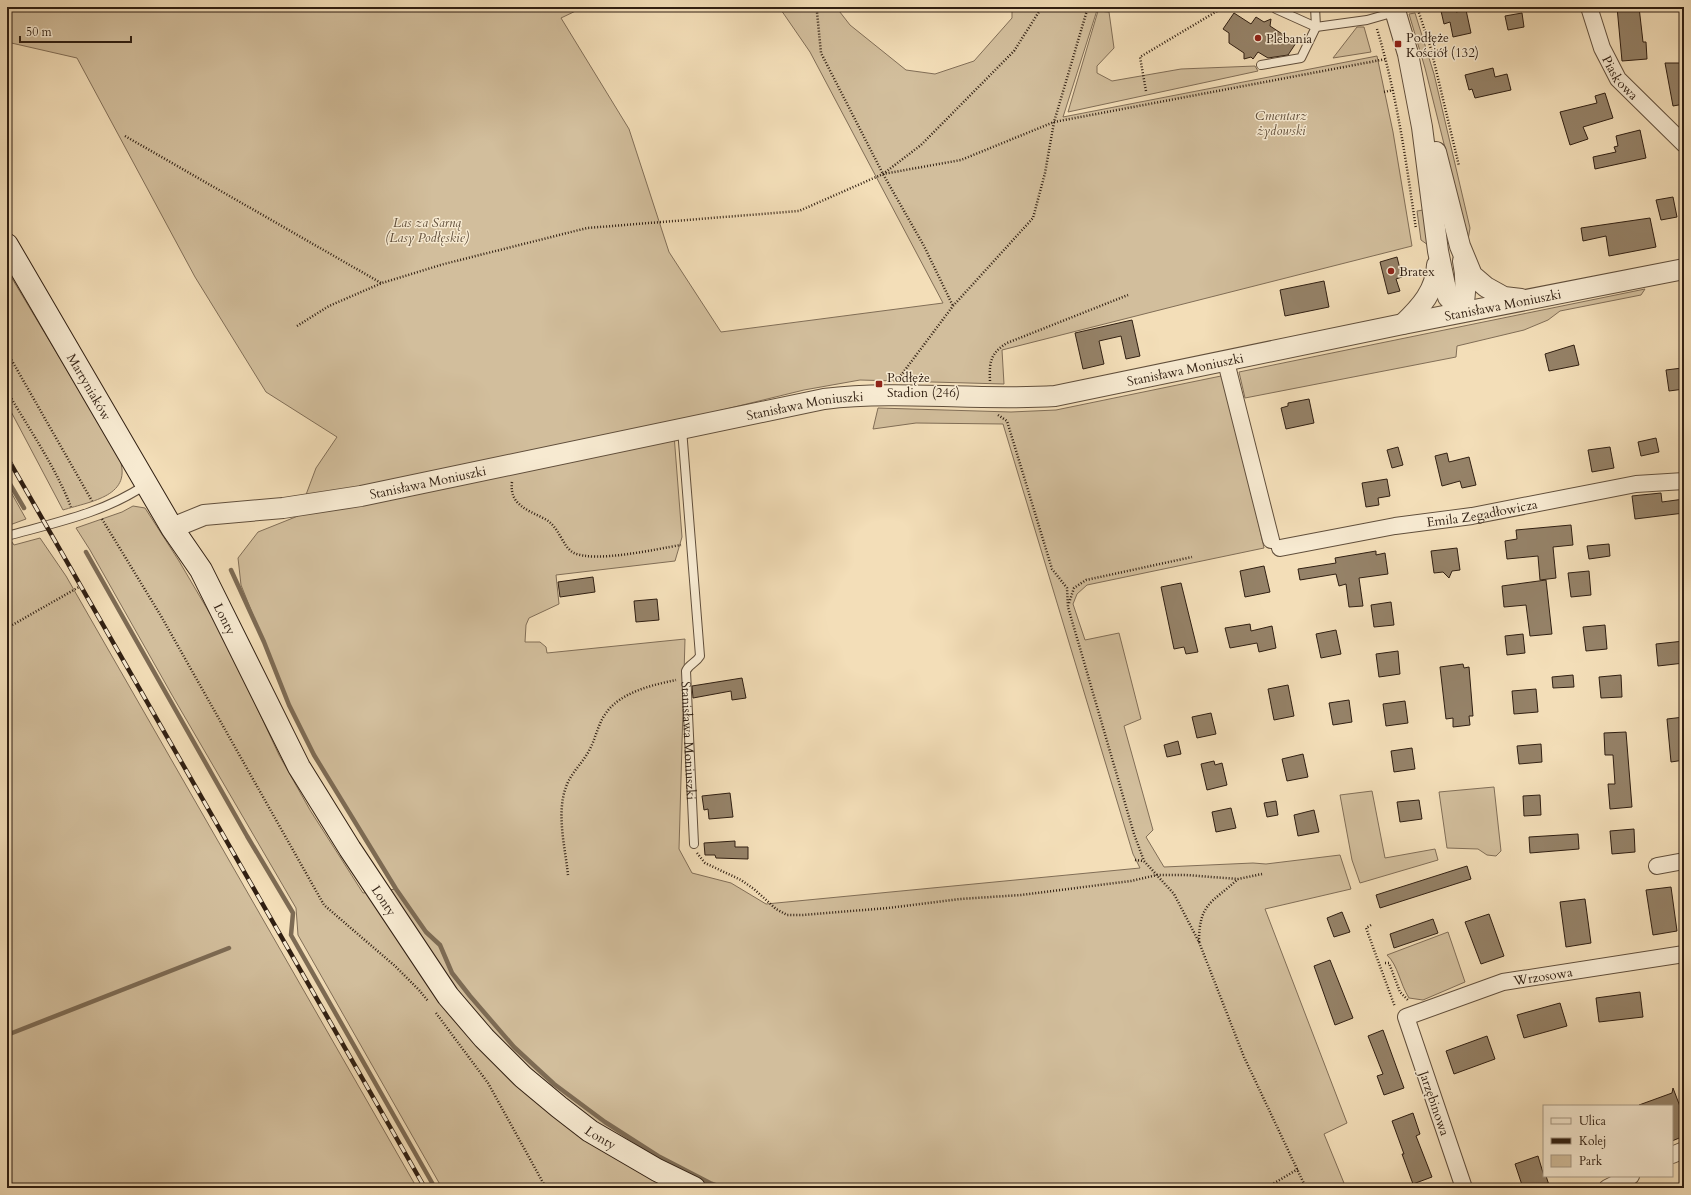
<svg xmlns="http://www.w3.org/2000/svg" width="1691" height="1195" font-family="Cardo,serif">
	<rect width="100%" height="100%" fill="#f3deb8"/>
	<filter id="stains"><feTurbulence type="fractalNoise" baseFrequency=".005" numOctaves="4"/><feColorMatrix values="0 0 0 0 .2 0 0 0 0 .09 0 0 0 0 .02 0 0 0 .5 -.17"/></filter>
	<radialGradient id="worn" r=".72"><stop offset=".6" stop-color="#630" stop-opacity="0"/><stop offset="1" stop-color="#630" stop-opacity=".3"/></radialGradient>
	<!-- green -->
	<g fill="#d2be9c" stroke="#816e57">
		<polygon points="7,7 584,7 561,18 629,129 669,252 721,332 943,303 810,52 779,7 836,7 850,25 906,70 935,74 974,61 1012,18 1012,7 1098,7 1063,117 1377,56 1393,132 1412,246 1002,350 1004,384 860,380 804,390 673,422 682,537 675,561 556,575 559,604 529,618 526,625 525,642 540,642 546,647 547,653 685,639 679,849 692,873 731,883 766,904 1140,868 1133,854 1003,424 916,423 873,429 878,408 1011,412 1056,410 1221,376 1226,378 1264,548 1087,585 1077,594 1073,604 1085,640 1119,633 1141,719 1124,726 1153,830 1146,837 1164,867 1253,863 1266,864 1340,855 1351,889 1265,909 1347,1123 1324,1134 1346,1188 442,1188 298,935 296,908 172,695 90,550 76,528 122,512 133,506 145,508 179,561 226,641 279,755 310,810 363,893 396,889 314,755 289,705 241,585 238,558 258,532 298,516 316,468 337,437 266,392 195,277 77,58 7,42"/>
		<polygon points="1098,11 1109,12 1114,48 1097,66 1097,73 1112,81 1181,69 1255,66 1258,71 1068,112"/>
		<polygon points="1415,13 1434,74 1470,228 1468,240 1425,68 1409,14"/>
		<polygon points="1357,27 1364,27 1371,52 1333,58"/>
		<polygon points="1423,210 1428,245 1421,240 1417,211"/>
		<path d="M 7,270 L 119,457 C 134,496 92,501 63,510 L 7,404 Z"/>
		<polygon points="1645,289 1641,295 1560,311 1548,320 1524,330 1457,346 1456,357 1245,398 1239,372"/>
		<polygon points="7,485 26,519 7,526"/>
		<polygon points="7,535 14,545 40,538 66,576 417,1188 7,1188"/>
		<polygon points="1494,787 1501,851 1496,856 1487,855 1478,849 1447,848 1439,792"/>
		<polygon points="1372,791 1385,858 1435,849 1438,860 1360,883 1352,860 1340,795"/>
		<path d="M 1448,932 L 1465,982 L 1423,1000 L 1409,998 C 1400,984 1398,965 1387,955 Z"/>
	</g>
	<g fill="none" stroke-linecap="round" stroke-linejoin="round">
		<!-- stream -->
		<g stroke="#7d6b54" stroke-width="4.5">
			<polyline points="7,479 24,508"/>
			<polyline points="86,552 247,836 293,913 291,935 435,1188"/>
			<polyline points="231,570 264,642 289,705 314,755 396,889 426,932 440,945 452,973 470,996 514,1047 554,1084 605,1122 658,1156 710,1183 724,1188"/>
			<polyline points="7,1035 229,948"/>
		</g>
	</g>
	<!-- building -->
	<g fill="#958268" stroke="#301f12">
		<polygon points="1455,7 1456,12 1466,10 1471,33 1453,37 1450,22 1444,24 1441,11"/>
		<polygon points="1617,7 1639,7 1643,42 1646,42 1647,59 1622,61"/>
		<polygon points="1234,13 1251,24 1256,17 1264,22 1271,19 1270,26 1296,43 1288,55 1268,58 1258,52 1253,59 1251,57 1244,59 1244,53 1229,43 1229,33 1223,29"/>
		<polygon points="1522,13 1524,27 1508,30 1505,16"/>
		<polygon points="1665,63 1682,63 1682,74 1684,73 1684,104 1673,106"/>
		<polygon points="1493,68 1495,77 1507,74 1511,90 1475,98 1472,89 1469,90 1465,75"/>
		<polygon points="1605,93 1613,118 1583,127 1588,139 1570,145 1560,112 1597,103 1595,96"/>
		<polygon points="1640,130 1646,158 1595,169 1593,157 1616,152 1614,147 1618,146 1616,136"/>
		<polygon points="1673,197 1677,217 1661,220 1656,200"/>
		<polygon points="1650,218 1656,247 1609,256 1606,236 1583,241 1581,228"/>
		<polygon points="1397,257 1402,277 1396,279 1400,291 1388,294 1380,262"/>
		<polygon points="1324,281 1329,307 1285,316 1280,290"/>
		<polygon points="1132,320 1140,356 1126,359 1121,336 1099,341 1104,364 1083,369 1075,333"/>
		<polygon points="1574,345 1579,365 1549,371 1545,354"/>
		<polygon points="1682,368 1684,389 1669,391 1666,370"/>
		<polygon points="1309,399 1314,423 1286,429 1281,408 1288,406 1288,403"/>
		<polygon points="1656,438 1659,452 1641,456 1638,442"/>
		<polygon points="1398,447 1403,465 1392,468 1387,450"/>
		<polygon points="1610,447 1614,468 1592,472 1588,450"/>
		<polygon points="1447,453 1449,462 1469,457 1476,485 1462,488 1460,481 1442,486 1435,456"/>
		<polygon points="1387,479 1390,496 1378,498 1379,505 1366,507 1362,483"/>
		<polygon points="1661,493 1662,502 1684,499 1684,513 1635,519 1632,496"/>
		<polygon points="1571,525 1573,545 1553,547 1556,578 1540,580 1538,556 1507,559 1505,541 1517,539 1516,530"/>
		<polygon points="1609,544 1610,556 1589,559 1587,546"/>
		<polygon points="1457,548 1460,570 1452,571 1449,578 1443,572 1434,573 1431,551"/>
		<polygon points="1376,551 1376,555 1385,553 1388,574 1359,578 1363,606 1349,607 1346,584 1339,586 1336,574 1300,580 1298,569 1336,563 1335,558"/>
		<polygon points="1264,566 1270,592 1245,597 1240,571"/>
		<polygon points="1589,571 1591,595 1571,597 1568,573"/>
		<polygon points="593,577 595,592 560,597 558,582"/>
		<polygon points="1546,580 1552,634 1530,636 1526,605 1504,607 1502,586"/>
		<polygon points="1181,583 1198,652 1186,654 1184,647 1174,649 1161,587"/>
		<polygon points="657,599 659,620 636,622 634,601"/>
		<polygon points="1391,602 1394,625 1374,627 1371,605"/>
		<polygon points="1250,624 1251,631 1272,626 1276,648 1259,652 1257,643 1230,648 1225,628"/>
		<polygon points="1605,625 1607,649 1586,651 1583,627"/>
		<polygon points="1336,630 1341,654 1321,658 1316,634"/>
		<polygon points="1523,634 1525,653 1507,655 1505,636"/>
		<polygon points="1684,641 1684,663 1658,666 1656,644"/>
		<polygon points="1398,651 1400,674 1379,677 1376,654"/>
		<polygon points="1463,664 1464,668 1469,667 1473,716 1469,716 1470,725 1453,727 1453,718 1446,719 1440,667"/>
		<polygon points="1573,675 1574,687 1553,688 1552,677"/>
		<polygon points="1621,675 1622,697 1601,698 1599,677"/>
		<polygon points="742,678 746,698 732,700 731,691 693,698 692,686"/>
		<polygon points="1288,685 1294,716 1274,720 1268,689"/>
		<polygon points="1536,689 1538,712 1514,714 1512,691"/>
		<polygon points="1349,700 1352,722 1333,725 1329,703"/>
		<polygon points="1405,701 1408,723 1386,726 1383,704"/>
		<polygon points="1211,713 1216,734 1197,738 1192,717"/>
		<polygon points="1684,717 1684,760 1671,762 1667,719"/>
		<polygon points="1626,732 1632,807 1610,809 1608,784 1615,784 1613,755 1605,755 1604,733"/>
		<polygon points="1178,741 1181,754 1167,757 1164,745"/>
		<polygon points="1541,744 1542,762 1519,764 1517,746"/>
		<polygon points="1412,748 1415,769 1394,772 1391,751"/>
		<polygon points="1303,754 1308,777 1287,781 1282,759"/>
		<polygon points="1214,761 1215,765 1222,763 1227,785 1207,790 1201,764"/>
		<polygon points="730,793 733,817 709,819 708,809 704,810 702,796"/>
		<polygon points="1540,795 1541,815 1524,816 1523,796"/>
		<polygon points="1419,800 1422,819 1400,822 1397,802"/>
		<polygon points="1276,801 1278,815 1267,817 1264,803"/>
		<polygon points="1231,808 1236,828 1216,832 1212,812"/>
		<polygon points="1314,810 1319,832 1298,836 1294,815"/>
		<polygon points="1634,829 1635,852 1612,854 1610,831"/>
		<polygon points="1578,834 1579,849 1530,853 1529,837"/>
		<polygon points="735,841 735,847 748,847 748,859 716,858 715,855 705,855 704,843"/>
		<polygon points="1467,866 1471,879 1380,908 1376,895"/>
		<polygon points="1671,887 1677,931 1653,935 1646,890"/>
		<polygon points="1585,899 1591,943 1566,947 1560,902"/>
		<polygon points="1342,912 1350,932 1334,937 1327,918"/>
		<polygon points="1489,914 1504,956 1481,964 1465,922"/>
		<polygon points="1433,919 1438,933 1394,948 1390,934"/>
		<polygon points="1330,960 1353,1018 1335,1025 1314,966"/>
		<polygon points="1640,992 1643,1017 1599,1022 1596,998"/>
		<polygon points="1560,1003 1567,1026 1524,1038 1517,1015"/>
		<polygon points="1383,1030 1404,1088 1384,1095 1377,1076 1383,1074 1368,1036"/>
		<polygon points="1487,1036 1495,1059 1454,1074 1446,1051"/>
		<polygon points="1673,1088 1684,1117 1684,1136 1672,1141 1672,1106 1639,1105 1672,1093"/>
		<polygon points="1413,1113 1420,1134 1416,1136 1432,1177 1413,1184 1402,1154 1404,1154 1392,1121"/>
		<polygon points="1538,1156 1544,1176 1546,1176 1550,1188 1523,1188 1515,1164"/>
	</g>
	<g fill="none" stroke-linecap="round" stroke-linejoin="round">
		<!-- service casing -->
		<g stroke="#614f3c" stroke-width="10">
			<g id="service">
				<polyline points="1276,9 1316,27 1367,20 1395,12"/>
				<polyline points="1261,65 1301,58 1316,27 1315,7"/>
				<path id="s1" d="M 682,429 L 700,656 C 696,663 689,664 686,671 L 694,844"/>
				<path d="M 7,536 C 54,523 104,513 145,485"/>
			</g>
		</g>
		<!-- minor casing -->
		<g stroke="#614f3c" stroke-width="18">
			<g id="minor">
				<path id="s2" d="M 1589,7 L 1602,48 L 1618,79 L 1684,144"/>
				<polyline points="1226,362 1271,540"/>
				<path id="s3" d="M 1280,548 L 1395,526 L 1472,516 L 1636,484 L 1684,481"/>
				<polyline points="1657,866 1684,861"/>
				<polyline points="1672,1155 1684,1150"/>
				<path id="s4" d="M 1464,1188 L 1406,1017 L 1503,982 L 1684,954"/>
				<polyline points="1607,1188 1631,1176"/>
			</g>
		</g>
		<!-- tertiary casing -->
		<g stroke="#614f3c" stroke-width="22">
			<g id="tertiary">
				<polyline points="1394,7 1408,54 1422,127 1438,251 1445,285 1448,297 1462,312"/>
				<polyline points="1436,152 1460,246 1472,275 1486,287 1504,297 1521,299"/>
				<path d="M 1462,312 C 1466,294 1467,279 1463,261"/>
				<path d="M 1403,324 C 1421,307 1436,290 1437,265"/>
				<path id="s5" d="M 172,528 L 204,515 L 283,508 L 361,496 L 824,399 C 901,390 978,401 1055,396 L 1403,324 L 1684,269"/>
			</g>
		</g>
		<!-- secondary casing -->
		<g stroke="#301f12" stroke-width="24">
			<g id="secondary">
				<path id="s6" d="M 7,245 L 172,528 L 201,570 L 299,767 L 350,849 L 448,996 L 484,1038 L 523,1077 L 559,1107 L 590,1131 L 657,1170 L 694,1188"/>
			</g>
		</g>
		<!-- path -->
		<g stroke="#301f12" stroke-width="2.5" stroke-dasharray="1 2" stroke-linecap="butt">
			<polyline points="819,7 817,12 821,53 883,174 924,246 953,306"/>
			<polyline points="1417,7 1431,49 1459,166"/>
			<path d="M 1377,29 C 1397,95 1406,161 1416,229"/>
			<polyline points="1431,52 1446,49"/>
			<polyline points="1146,91 1140,57 1224,7"/>
			<polyline points="1384,92 1393,90"/>
			<polyline points="125,136 381,283"/>
			<polyline points="883,174 921,145 1014,51 1042,7"/>
			<polyline points="297,326 329,306 382,283 444,264 587,228 799,211 883,174 961,160 1054,122 1386,59"/>
			<polyline points="7,352 92,501"/>
			<polyline points="899,378 953,306 1033,218 1045,173 1054,122 1088,7"/>
			<path d="M 990,381 C 989,361 991,353 1007,343 L 1128,295"/>
			<path d="M 7,391 C 29,429 55,466 71,507"/>
			<polyline points="998,415 1007,421 1052,569 1067,588 1068,607 1134,834 1144,861 1174,894 1199,942 1244,1057 1306,1188"/>
			<path d="M 512,482 C 509,505 528,510 545,519 C 560,527 562,547 574,553 C 596,563 656,549 681,545"/>
			<polyline points="102,519 161,616 324,905 395,966 419,990 428,1001"/>
			<polyline points="1069,603 1074,588 1086,580 1192,557"/>
			<polyline points="7,628 79,587"/>
			<polyline points="697,853 705,863 741,880 754,889 776,909 787,915 803,915 888,908 960,899 1021,895 1131,881 1157,875 1186,875 1238,879 1262,874"/>
			<polyline points="1135,860 1144,861"/>
			<path d="M 568,875 C 565,845 555,810 568,782 C 574,770 584,761 590,749 C 596,737 598,724 606,713 C 621,692 652,685 676,680"/>
			<polyline points="1371,925 1366,928 1395,1007"/>
			<path d="M 1199,942 C 1199,903 1212,903 1238,879"/>
			<polyline points="1385,963 1389,963 1400,992 1409,1001"/>
			<polyline points="436,1013 488,1083 546,1188"/>
			<polyline points="1266,1188 1298,1169"/>
		</g>
		<!-- service -->
		<use href="#service" stroke="#f7ead1" stroke-width="8"/>
		<!-- minor -->
		<use href="#minor" stroke="#f7ead1" stroke-width="16"/>
		<!-- tertiary -->
		<use href="#tertiary" stroke="#f7ead1" stroke-width="20"/>
		<!-- secondary -->
		<use href="#secondary" stroke="#f7ead1" stroke-width="22"/>
		<!-- rail casing -->
		<g stroke="#301f12" stroke-width="4.5">
			<polyline id="rail" points="7,457 425,1188"/>
		</g>
		<!-- rail -->
		<use href="#rail" stroke="#f7ead1" stroke-width="3" stroke-dasharray="9" stroke-linecap="butt"/>
	</g>
	<!-- markers -->
	<g fill="#8f2418" stroke="#f7ead1" stroke-width="1.5">
		<circle cx="1258" cy="38" r="4"/>
		<rect x="1394" y="40" width="8" height="8" rx="2"/>
		<circle cx="1391" cy="271" r="4"/>
		<rect x="875" y="380" width="8" height="8" rx="2"/>
	</g>
	<g text-anchor="middle" stroke-width="3" stroke-linejoin="round" paint-order="stroke">
		<!-- poi labels -->
		<g font-size="13" fill="#301f12" stroke="#f7ead1" text-anchor="start">
			<text x="1406" y="42">Podłęże<tspan x="1406" dy="15">Kościół (132)</tspan></text>
			<text x="1266" y="43">Plebania</text>
			<text x="1399" y="276">Bratex</text>
			<text x="887" y="382">Podłęże<tspan x="887" dy="15">Stadion (246)</tspan></text>
		</g>
		<!-- street labels -->
		<g font-size="13" fill="#301f12" stroke="#f7ead1">
			<text dy="5" stroke="none"><textPath href="#s2" startOffset="78">Piaskowa</textPath></text>
			<text dy="5" stroke="none"><textPath href="#s5" startOffset="1354">Stanisława Moniuszki</textPath></text>
			<text dy="5" stroke="none"><textPath href="#s5" startOffset="1030">Stanisława Moniuszki</textPath></text>
			<text dy="5" stroke="none"><textPath href="#s6" startOffset="164">Martyniaków</textPath></text>
			<text dy="5" stroke="none"><textPath href="#s5" startOffset="646">Stanisława Moniuszki</textPath></text>
			<text dy="5" stroke="none"><textPath href="#s5" startOffset="261">Stanisława Moniuszki</textPath></text>
			<text dy="5" stroke="none"><textPath href="#s3" startOffset="205">Emila Zegadłowicza</textPath></text>
			<text dy="5" stroke="none"><textPath href="#s6" startOffset="433">Lonty</textPath></text>
			<text dy="5" stroke="none"><textPath href="#s1" startOffset="318">Stanisława Moniuszki</textPath></text>
			<text dy="5" stroke="none"><textPath href="#s6" startOffset="757">Lonty</textPath></text>
			<text dy="5" stroke="none"><textPath href="#s4" startOffset="324">Wrzosowa</textPath></text>
			<text transform="translate(1435 1103) rotate(71)" y="5">Jarzębinowa</text>
			<text dy="5" stroke="none"><textPath href="#s6" startOffset="1081">Lonty</textPath></text>
		</g>
		<!-- park labels -->
		<g font-size="13" font-style="italic" fill="#614f3b" stroke="#f7ead1">
			<text x="1281" y="120">Cmentarz<tspan x="1281" dy="15">żydowski</tspan></text>
			<text x="427" y="227">Las za Sarną<tspan x="427" dy="15">(Lasy Podłęskie)</tspan></text>
		</g>
	</g>
	<!-- margin -->
	<rect width="1691" height="1195" fill="none" stroke="#f3deb8" stroke-width="24"/>
	<rect x="8" y="8" width="1675" height="1179" fill="none" stroke="#301f12" stroke-width="2"/>
	<rect x="12" y="12" width="1667" height="1171" fill="none" stroke="#301f12"/>
	<!-- legend -->
	<rect x="1543" y="1105" width="130" height="72" fill="#f7ead1" stroke="#a79985"/>
	<rect x="1551" y="1118" width="20" height="6" fill="#f7ead1" stroke="#a79985"/>
	<text x="1579" y="1125" font-size="12" fill="#301f12">Ulica</text>
	<rect x="1551" y="1138" width="20" height="6" fill="#301f12" stroke="#a79985"/>
	<text x="1579" y="1145" font-size="12" fill="#301f12">Kolej</text>
	<rect x="1551" y="1155" width="20" height="12" fill="#d2be9c" stroke="#a79985"/>
	<text x="1579" y="1165" font-size="12" fill="#301f12">Park</text>
	<!-- scale -->
	<path d="M20 36v6h111v-6" fill="none" stroke="#301f12" stroke-width="2"/>
	<text x="26" y="36" font-size="12" fill="#301f12" stroke="#f7ead1" stroke-width="3" paint-order="stroke">50 m</text>
	<rect width="100%" height="100%" filter="url(#stains)"/>
	<rect width="100%" height="100%" fill="url(#worn)"/>
</svg>
